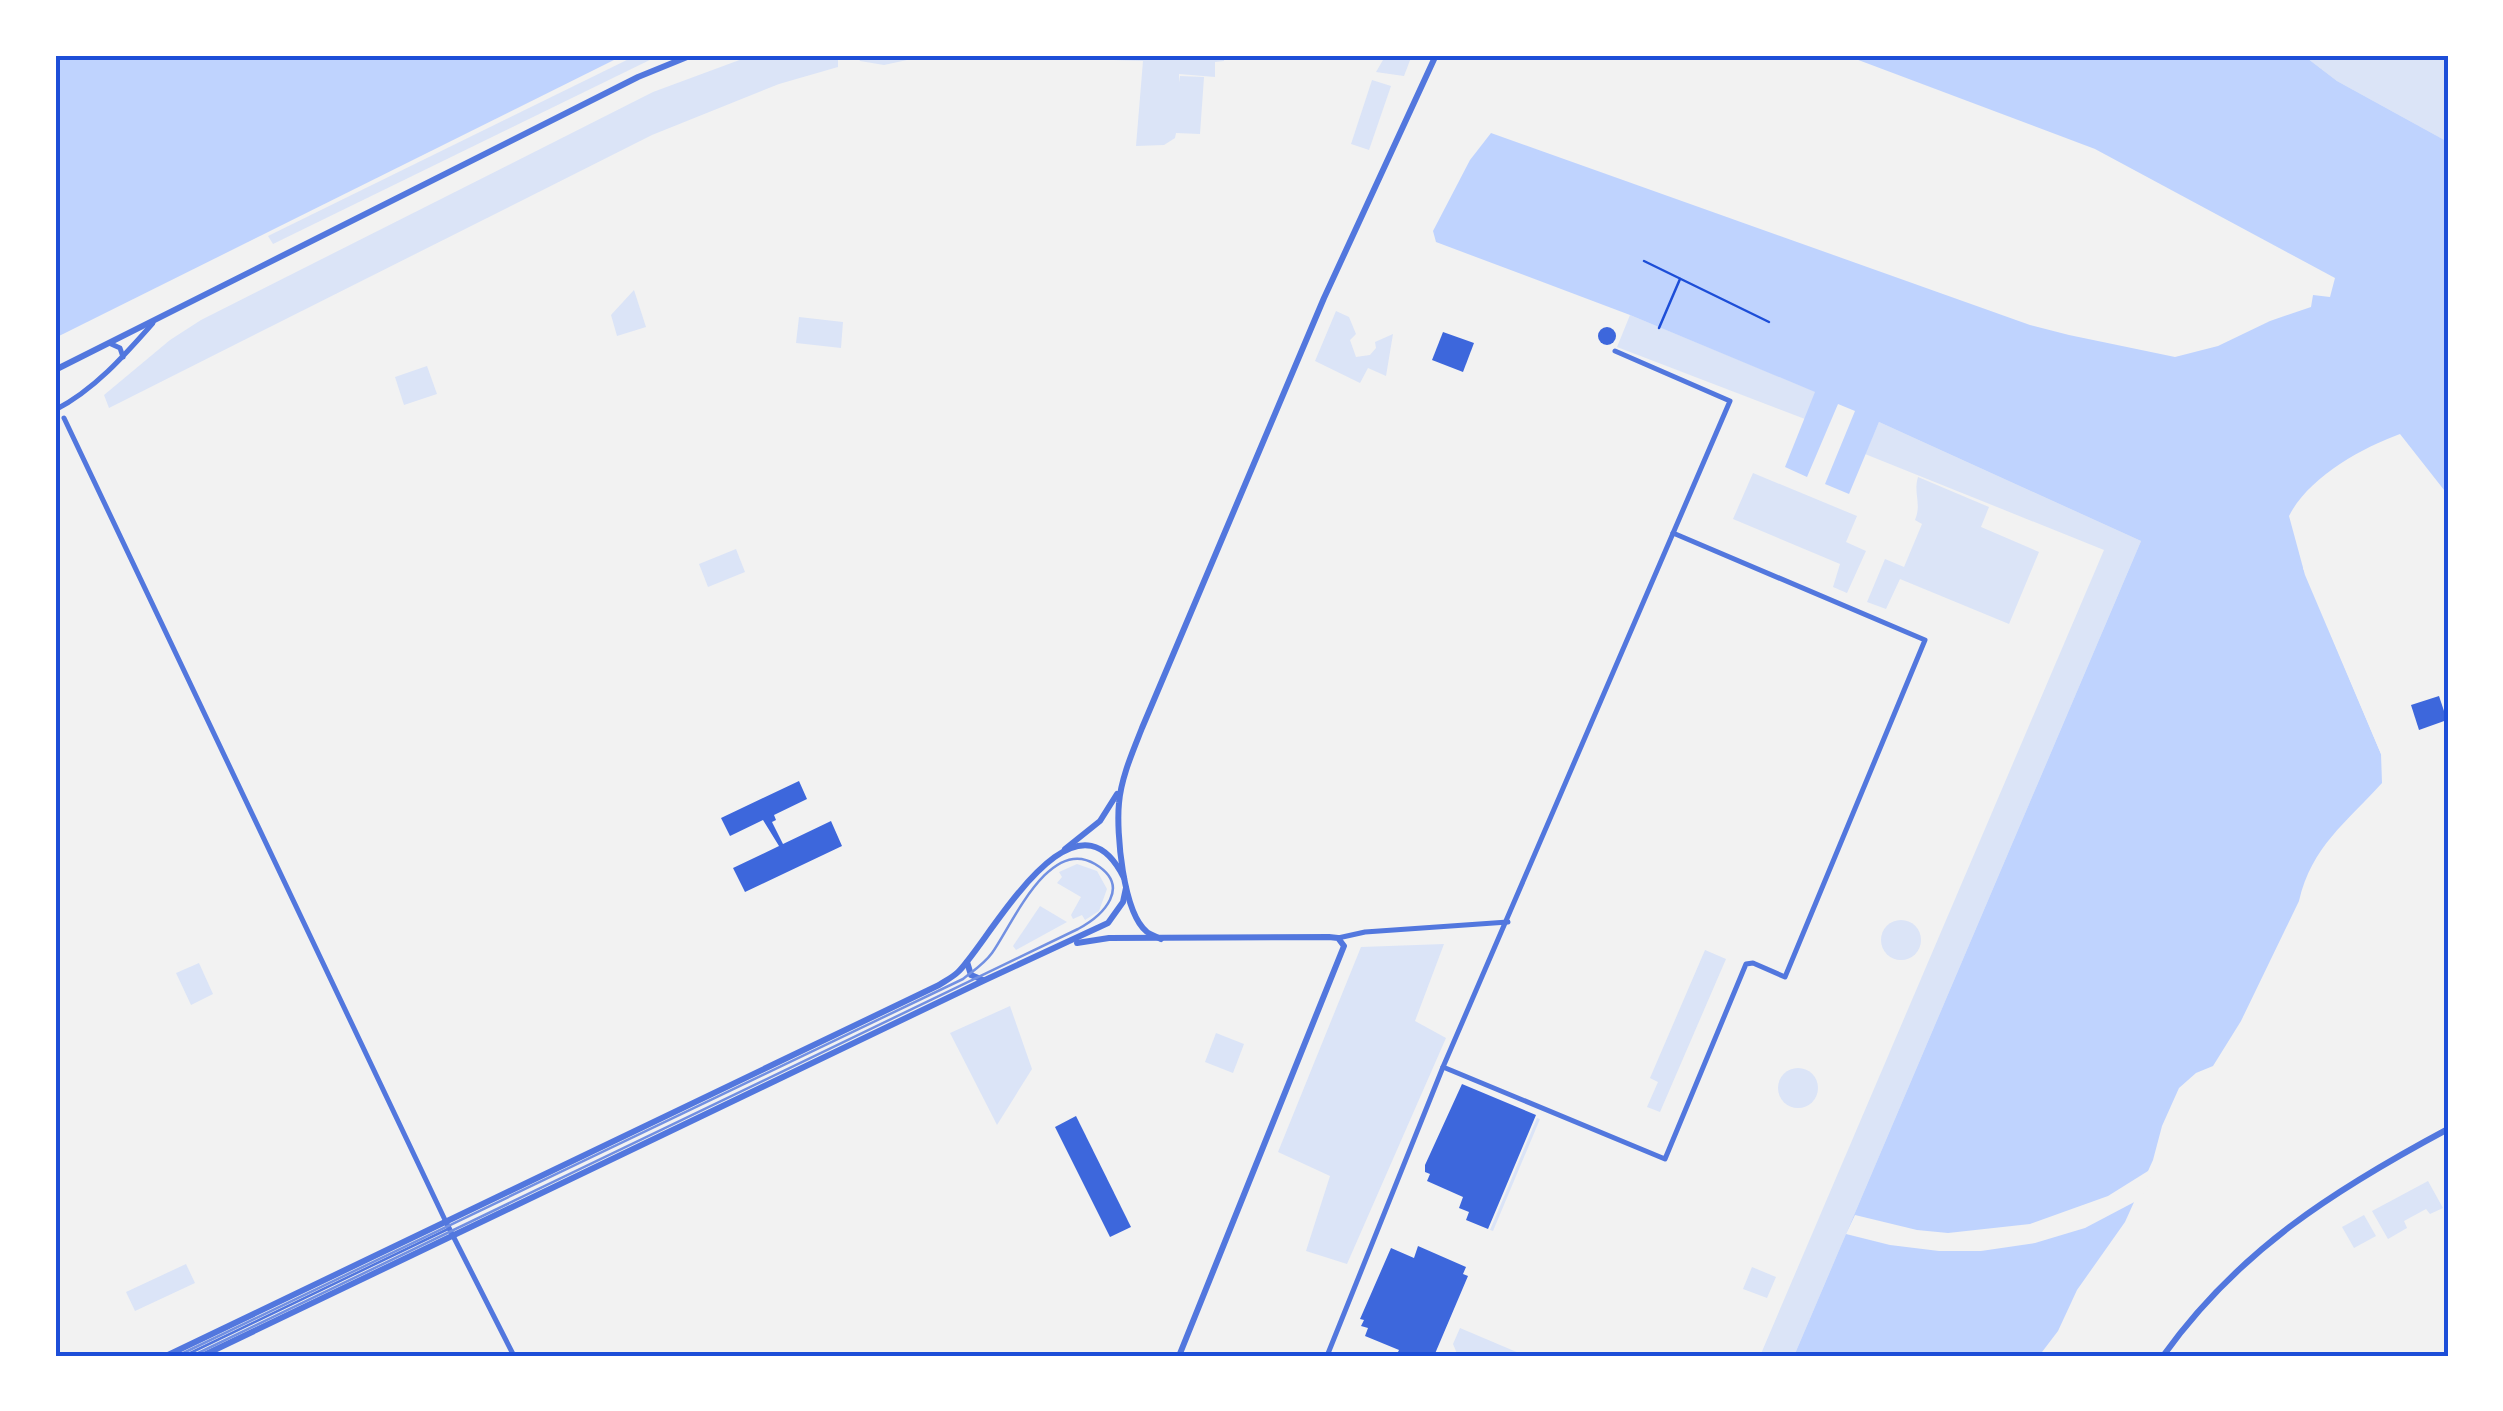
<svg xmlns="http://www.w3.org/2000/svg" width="2503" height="1411" font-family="Ubuntu,sans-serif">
	<rect width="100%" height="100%" fill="#f2f2f2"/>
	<!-- green -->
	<g fill="#dbe4f7">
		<polygon points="637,55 660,55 273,244 268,236"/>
		<polygon points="753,55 838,55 838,67 779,84 652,135 109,408 104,395 170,340 201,320 653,92"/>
		<polygon points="857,55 930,55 884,65 860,61"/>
		<polygon points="1083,55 1225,55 1224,61 1215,62 1215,77 1179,74 1179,83 1180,76 1204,77 1200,134 1176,133 1175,138 1164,145 1136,146 1143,61 1084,59"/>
		<polygon points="1391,55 1412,55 1404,76 1376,72 1383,60"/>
		<polygon points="2303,55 2448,55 2448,142 2337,81"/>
		<polygon points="1372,80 1391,86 1369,150 1351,144"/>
		<polygon points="634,290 646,327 617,336 611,315"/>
		<polygon points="1336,311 1349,317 1356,334 1350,340 1356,357 1370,355 1376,348 1375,342 1393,334 1386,376 1368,368 1360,383 1315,361"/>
		<polygon points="1630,315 1816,392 1805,419 1617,347"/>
		<polygon points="799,317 843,322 841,348 796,343"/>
		<polygon points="427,366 437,394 404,405 395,377"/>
		<polygon points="1879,422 2141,541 1794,1356 1760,1356 2104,550 1865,454"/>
		<polygon points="1753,473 1857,516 1846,542 1866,551 1847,593 1833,587 1840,564 1733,519"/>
		<path d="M 1918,477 L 1989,507 L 1981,527 L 2039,552 L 2009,624 L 1900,579 L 1886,609 L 1867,602 L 1885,559 L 1904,567 L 1922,524 L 1915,520 C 1922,503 1913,494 1918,477 Z"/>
		<polygon points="736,549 745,572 708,587 699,564"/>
		<polygon points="1077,864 1097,871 1107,889 1099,911 1085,920 1082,915 1073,919 1071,915 1081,897 1057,883 1062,877 1059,872"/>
		<polygon points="1040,906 1067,922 1016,950 1013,946"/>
		<circle cx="1901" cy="940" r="20"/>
		<polygon points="1444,944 1415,1021 1446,1038 1347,1264 1306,1251 1330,1176 1278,1152 1361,947"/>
		<polygon points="1705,950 1726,959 1660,1112 1647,1107 1658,1082 1650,1078"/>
		<polygon points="199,963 213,994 191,1005 176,973"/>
		<polygon points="1010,1006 1032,1069 997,1125 950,1033"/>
		<polygon points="1216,1033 1244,1044 1233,1073 1205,1062"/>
		<circle cx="1798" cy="1088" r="20"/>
		<polygon points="1537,1118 1540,1119 1493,1231 1490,1230"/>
		<polygon points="2428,1181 2443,1208 2430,1214 2426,1209 2404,1221 2407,1228 2388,1239 2372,1211"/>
		<polygon points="2364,1215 2376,1236 2354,1248 2342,1227"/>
		<polygon points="186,1264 195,1283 135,1311 126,1292"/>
		<polygon points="1752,1267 1776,1277 1767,1298 1743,1289"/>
		<polygon points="1460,1328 1526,1356 1458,1356 1453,1344"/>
	</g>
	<!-- water -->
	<g fill="#bfd3fe">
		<polygon points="55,55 624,55 55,338"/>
		<path d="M 1845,55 L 2303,55 L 2337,81 L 2448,142 L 2448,495 L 2400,434 C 2361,448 2308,478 2289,516 L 2305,575 L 2381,754 L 2382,783 C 2346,823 2312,846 2299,901 L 2241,1021 L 2213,1066 L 2196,1073 L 2179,1088 L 2162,1126 L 2153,1160 L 2125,1222 L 2077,1290 L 2058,1331 L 2039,1356 L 1794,1356 L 2141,541 L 1879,422 L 1849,494 L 1825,484 L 1855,411 L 1838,404 L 1807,477 L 1785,467 L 1815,392 L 1630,315 L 1436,242 L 1433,231 L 1470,160 L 1491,133 L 2030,325 L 2069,335 L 2175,357 L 2218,346 L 2270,321 L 2311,307 L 2313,295 L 2330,297 L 2335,278 L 2095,149 Z"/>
	</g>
	<!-- pier -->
	<g fill="#f2f2f2">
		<polygon points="2307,566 2385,752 2381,754 2303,568"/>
		<polygon points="2156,1166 2142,1198 2085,1228 2035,1243 1981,1251 1939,1251 1890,1245 1846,1234 1855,1215 1917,1230 1948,1233 2030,1224 2108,1196"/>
	</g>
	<!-- building -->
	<g fill="#3d67dc">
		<circle cx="1607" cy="336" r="9"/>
		<polygon points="1443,332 1474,343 1463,372 1432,360"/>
		<polygon points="2439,696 2447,720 2419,730 2411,705"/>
		<polygon points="799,781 807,799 774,815 776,820 772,822 783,844 831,821 842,846 745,892 733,868 779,846 763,820 730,836 721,818"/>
		<polygon points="1462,1084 1536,1115 1488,1229 1466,1220 1469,1212 1459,1208 1463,1197 1427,1181 1430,1174 1425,1172 1425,1165"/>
		<polygon points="1076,1116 1131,1227 1110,1237 1055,1127"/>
		<polygon points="1418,1246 1466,1267 1463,1274 1468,1276 1434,1356 1396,1356 1399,1350 1365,1336 1368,1328 1361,1326 1364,1320 1360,1319 1391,1248 1414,1258"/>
	</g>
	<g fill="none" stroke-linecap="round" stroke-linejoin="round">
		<!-- path -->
		<g stroke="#1d4ed8" stroke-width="2.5">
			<polyline points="1644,261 1769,322"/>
			<polyline points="1659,328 1680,279"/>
		</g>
		<!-- service -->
		<polyline stroke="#5277de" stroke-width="2.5" points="184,1356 448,1229"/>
		<!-- minor -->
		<g stroke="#5277de" stroke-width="5">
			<polyline points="109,343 120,348 123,357"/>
			<path d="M 55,410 C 94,390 124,356 153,323"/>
			<polyline points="64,418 446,1222 514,1356"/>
			<polyline points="1338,938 1365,932 1508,922"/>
			<polyline points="1443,1067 1665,1159 1746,964 1753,963 1785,977 1925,640 1673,533"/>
			<polyline points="1327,1356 1443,1067 1730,401 1615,351"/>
		</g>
		<!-- tertiary -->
		<g stroke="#5277de" stroke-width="6">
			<polyline points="55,370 638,77 692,55"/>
			<polyline points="1065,849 1100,821 1117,794"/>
			<path d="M 1161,939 C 1159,938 1148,933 1147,932 C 1123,913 1116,832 1119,803 C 1121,778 1133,751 1142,728 L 1324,298 L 1436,55"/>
			<polyline points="1077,943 1109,938 1329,937 1338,938 1344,946 1179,1356"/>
			<polyline points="967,962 971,975 983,980"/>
			<path d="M 166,1356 L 939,985 C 945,981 953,977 958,972 C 989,942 1074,776 1124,878"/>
			<polyline points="202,1356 985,980 1108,923 1123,902 1126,888"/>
			<path d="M 2163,1356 C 2239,1250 2334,1190 2448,1129"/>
		</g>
		<!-- tram -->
		<path stroke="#7290e2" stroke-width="2.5" d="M 177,1356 L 963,979 C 973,971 984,964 992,953 C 1012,925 1049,836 1095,864 C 1132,886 1104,915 1078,929 L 192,1356"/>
	</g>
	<!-- border -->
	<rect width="2503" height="1411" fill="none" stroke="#ffffff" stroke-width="115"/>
	<rect x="58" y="58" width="2388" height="1296" fill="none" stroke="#1d4ed8" stroke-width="4"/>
</svg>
